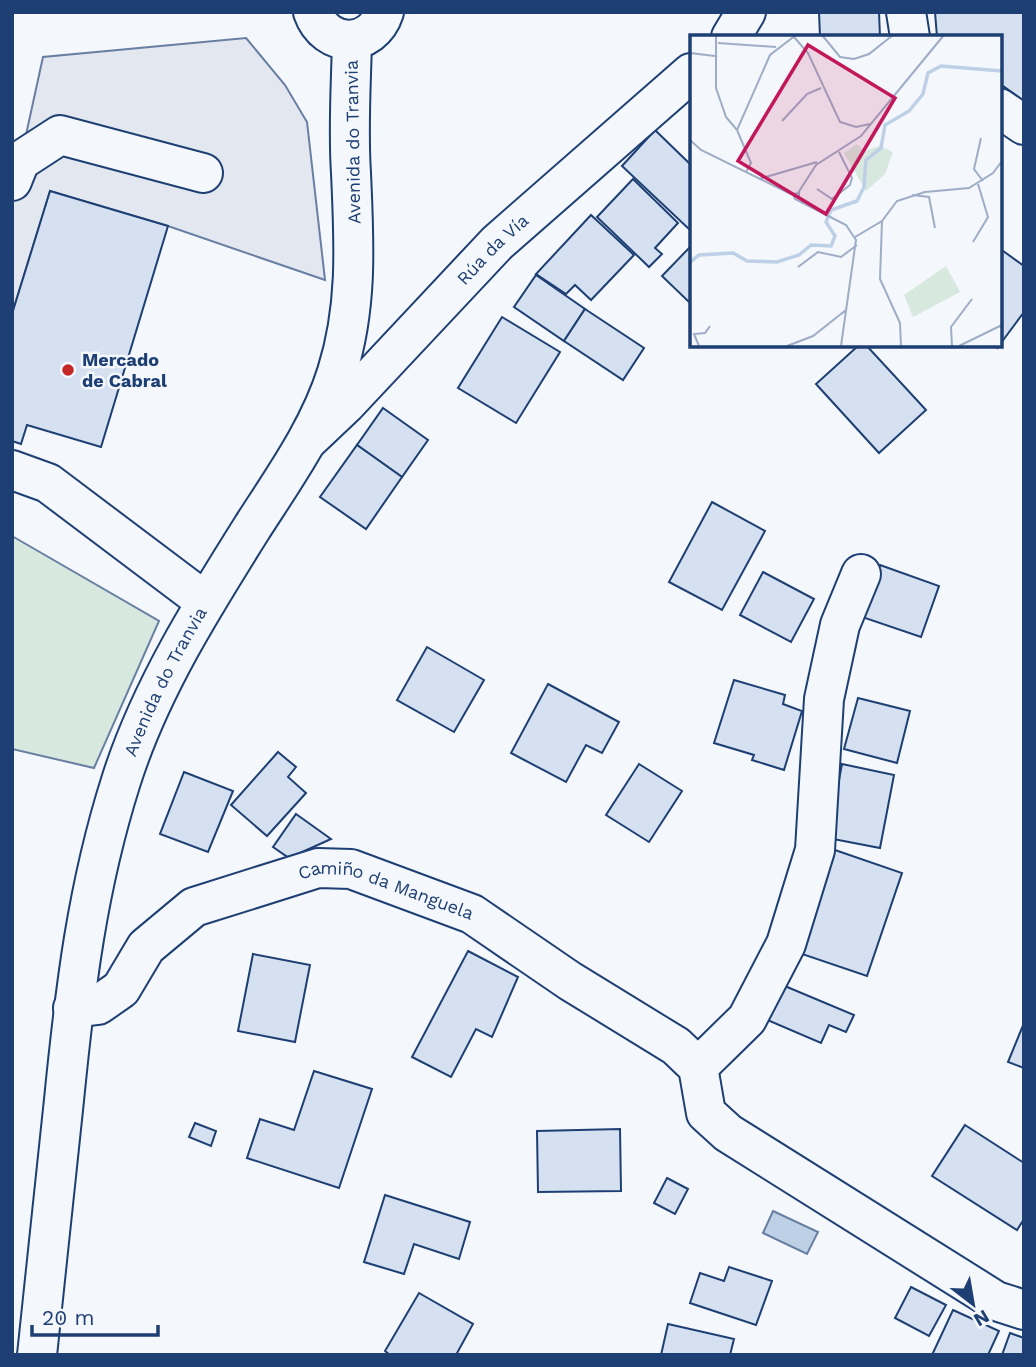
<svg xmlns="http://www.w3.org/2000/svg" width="1036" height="1367" font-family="'Work Sans',sans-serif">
	<rect width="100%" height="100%" fill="#f4f7fb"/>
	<!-- green -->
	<polygon fill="#d7e8df" stroke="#687fa3" stroke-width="2" points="12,536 159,621 94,768 12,749"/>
	<!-- parking -->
	<polygon fill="#e3e8f0" stroke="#687fa3" stroke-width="2" points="246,38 285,85 307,122 325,280 168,226 50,191 12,314 12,143 24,144 43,57"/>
	<!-- water -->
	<polygon fill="#bed0e5" stroke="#687fa3" stroke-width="2" points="773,1211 818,1232 807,1254 763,1233"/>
	<!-- building -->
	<g fill="#d5e0f0" stroke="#1d3f73" stroke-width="2">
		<polygon points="819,12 879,12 880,37 820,37"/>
		<polygon points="935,12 1024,12 1024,101 999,83 999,37 937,37"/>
		<polygon points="655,130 691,165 690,230 622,166"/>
		<polygon points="633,179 678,223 655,248 662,254 649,267 597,217"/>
		<polygon points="50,191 168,226 101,447 27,425 21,444 12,441 12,314"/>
		<polygon points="591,215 634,255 591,300 575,285 566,294 536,274"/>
		<polygon points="691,246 691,304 662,276"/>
		<polygon points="999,248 1024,266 1024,312 998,347"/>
		<polygon points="536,275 585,309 564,341 514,307"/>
		<polygon points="585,309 644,348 623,380 564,341"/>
		<polygon points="502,317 560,352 516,423 458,388"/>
		<polygon points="859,345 866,345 926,410 879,453 816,384"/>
		<polygon points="383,408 428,440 402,477 357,445"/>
		<polygon points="357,445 402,477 366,529 320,497"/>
		<polygon points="712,502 765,531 722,610 669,582"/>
		<polygon points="880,565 939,586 921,637 862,617"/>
		<polygon points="763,572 814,599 791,642 740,615"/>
		<polygon points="427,647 484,680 454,732 397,700"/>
		<polygon points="734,680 785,695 783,704 802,711 784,770 752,760 754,755 714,743"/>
		<polygon points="548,684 619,722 602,753 586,745 566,782 511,753"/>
		<polygon points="858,698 910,711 897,763 844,749"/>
		<polygon points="278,752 296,767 288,777 306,793 267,836 231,805"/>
		<polygon points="639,764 682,791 649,842 606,815"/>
		<polygon points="842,764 894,775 880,848 828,838"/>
		<polygon points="184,772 233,791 208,852 160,834"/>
		<polygon points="296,814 331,839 289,858 273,847"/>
		<polygon points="832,849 902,873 867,976 796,952"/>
		<polygon points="468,951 518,977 492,1037 476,1029 451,1077 412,1057"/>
		<polygon points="253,954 310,965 295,1042 238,1031"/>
		<polygon points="780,984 854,1015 846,1032 829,1025 821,1043 765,1019"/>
		<polygon points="1024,1023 1024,1068 1008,1062"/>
		<polygon points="314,1071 372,1089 339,1188 247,1158 260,1119 294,1130"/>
		<polygon points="195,1123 216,1131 211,1146 189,1137"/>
		<polygon points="965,1125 1024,1163 1024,1219 1017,1230 932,1176"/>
		<polygon points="620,1129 621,1191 538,1192 537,1131"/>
		<polygon points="667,1178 688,1189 675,1214 654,1203"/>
		<polygon points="385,1195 470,1222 459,1259 414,1244 404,1274 364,1262"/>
		<polygon points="729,1267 772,1281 756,1325 690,1303 700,1273 724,1281"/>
		<polygon points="911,1287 946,1305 929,1336 895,1318"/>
		<polygon points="419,1293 473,1324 456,1355 390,1355 385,1351"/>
		<polygon points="953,1310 999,1331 988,1355 932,1355"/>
		<polygon points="668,1324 734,1339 730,1355 661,1355"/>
		<polygon points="1010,1333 1024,1338 1024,1355 1002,1355"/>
	</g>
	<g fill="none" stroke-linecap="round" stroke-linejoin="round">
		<!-- minor casing -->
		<g stroke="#1d3f73" stroke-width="42">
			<g id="minor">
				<polyline points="906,12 910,37"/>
				<polyline points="731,37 746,12"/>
				<polyline points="999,108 1024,125"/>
				<polyline points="12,181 20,161 60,135 203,173"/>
				<path id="s1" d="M 309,439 L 346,404 L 497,243 L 691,73"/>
				<polyline points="12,470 48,483 206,602"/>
				<path id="s2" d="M 73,1008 L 98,1005 L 121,989 L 146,947 L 194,907 L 318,868 L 351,869 L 472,914 L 570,981 L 676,1046 L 698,1067 L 706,1113 L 728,1133 L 996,1301 L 1024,1310"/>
				<polyline points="698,1067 747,1019 786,944 815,850 824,699 840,625 861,574"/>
			</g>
		</g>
		<!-- major casing -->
		<g stroke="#1d3f73" stroke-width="42">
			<g id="major">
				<path d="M 313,12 C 326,49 372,49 384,12"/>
				<path id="s3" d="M 37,1355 C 46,1270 55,1185 64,1100 C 75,989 87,888 121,781 C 150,689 204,604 255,523 C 286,475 320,427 337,372 C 358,306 354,241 351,173 C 348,129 351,85 352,41"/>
			</g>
		</g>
		<!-- minor -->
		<use href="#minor" stroke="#f4f7fb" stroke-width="38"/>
		<!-- major -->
		<use href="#major" stroke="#f4f7fb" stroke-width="38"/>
	</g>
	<!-- markers -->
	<circle fill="#c62828" stroke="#f4f7fb" stroke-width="2.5" cx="68" cy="370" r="7"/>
	<g text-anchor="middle" stroke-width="5" stroke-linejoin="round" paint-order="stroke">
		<!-- street labels -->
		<g font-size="18" fill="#1d3f73" stroke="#f4f7fb">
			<text transform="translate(353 142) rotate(-91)" y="6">Avenida do Tranvia</text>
			<text dy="6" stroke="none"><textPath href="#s1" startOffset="264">Rúa da Vía</textPath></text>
			<text dy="6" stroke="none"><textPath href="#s3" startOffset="690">Avenida do Tranvia</textPath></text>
			<text dy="6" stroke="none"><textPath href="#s2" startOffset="366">Camiño da Manguela</textPath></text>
		</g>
		<!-- poi labels -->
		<g font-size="18" font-weight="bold" fill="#1d3f73" stroke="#f4f7fb" text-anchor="start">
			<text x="82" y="366">Mercado<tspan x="82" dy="21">de Cabral</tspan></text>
		</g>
	</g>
	<!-- overview -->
	<g transform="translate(690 35)">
		<rect width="312" height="312" fill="#f4f7fb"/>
		<path d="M 167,109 L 174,116 L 189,111 L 203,117 L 195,139 L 176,156 L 154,118 ZM 256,231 L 270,257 L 223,282 L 214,260 Z" fill="#d7e8df"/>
		<path fill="none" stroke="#bed0e5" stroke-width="3.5" d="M 0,227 L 9,220 L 43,218 L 57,226 L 87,227 L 109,220 L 121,210 L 141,211 L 145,201 L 136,187 L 141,175 L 167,166 L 174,152 L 176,125 L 191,113 L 195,90 L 219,76 L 233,59 L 238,38 L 251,31 L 312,36"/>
		<path fill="none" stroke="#9eadc5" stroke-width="2" d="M 26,0 L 26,53 L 36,82 L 47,95M 132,0 L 150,22 L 164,24 L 179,19 L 203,0M 104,2 L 118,18 L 150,87 L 166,92 L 180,89M 28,8 L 86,12M 0,18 L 25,21M 92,86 L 117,59 L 131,53M 291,103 L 284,134 L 293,146M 0,105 L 11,115 L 103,160M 56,137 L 61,128 L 47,95 L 80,20 L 106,0M 69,144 L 127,127M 127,154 L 142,164 L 160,150 L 162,143 L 149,117M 108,158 L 126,130 L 171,101 L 254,0M 222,160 L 239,162 L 245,193M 109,163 L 109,158 L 103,159 L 105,164 L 156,190 L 166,205 L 151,311M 192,186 L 190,244 L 210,288 L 211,311M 165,202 L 192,186 L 207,166 L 235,157 L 279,153 L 303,138 L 312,126M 283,207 L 298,182 L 288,149M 108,232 L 128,217 L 151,222 L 167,210M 9,311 L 4,299 L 15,298 L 20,291M 97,311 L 123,301 L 156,275M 262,311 L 261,292 L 282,264M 269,311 L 312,290"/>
		<path fill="#c2185b" fill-opacity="0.15" stroke="#c2185b" stroke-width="3.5" d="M 118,10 L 205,63 L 136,179 L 48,126 Z"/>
		<rect width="312" height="312" fill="none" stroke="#1d3f73" stroke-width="3.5"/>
	</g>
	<!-- border -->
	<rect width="1036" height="1367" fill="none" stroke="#1d3f73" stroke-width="28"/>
	<!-- north arrow -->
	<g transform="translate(973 1304) rotate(149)" stroke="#f4f7fb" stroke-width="5" paint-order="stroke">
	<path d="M0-5L12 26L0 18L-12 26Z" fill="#1d3f73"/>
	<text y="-10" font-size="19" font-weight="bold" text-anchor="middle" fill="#1d3f73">N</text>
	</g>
	<!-- scale -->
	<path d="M32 1325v10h126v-10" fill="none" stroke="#1d3f73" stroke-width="3.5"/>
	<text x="42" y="1325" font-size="21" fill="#1d3f73" stroke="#f4f7fb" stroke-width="5" paint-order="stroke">20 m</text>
</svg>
